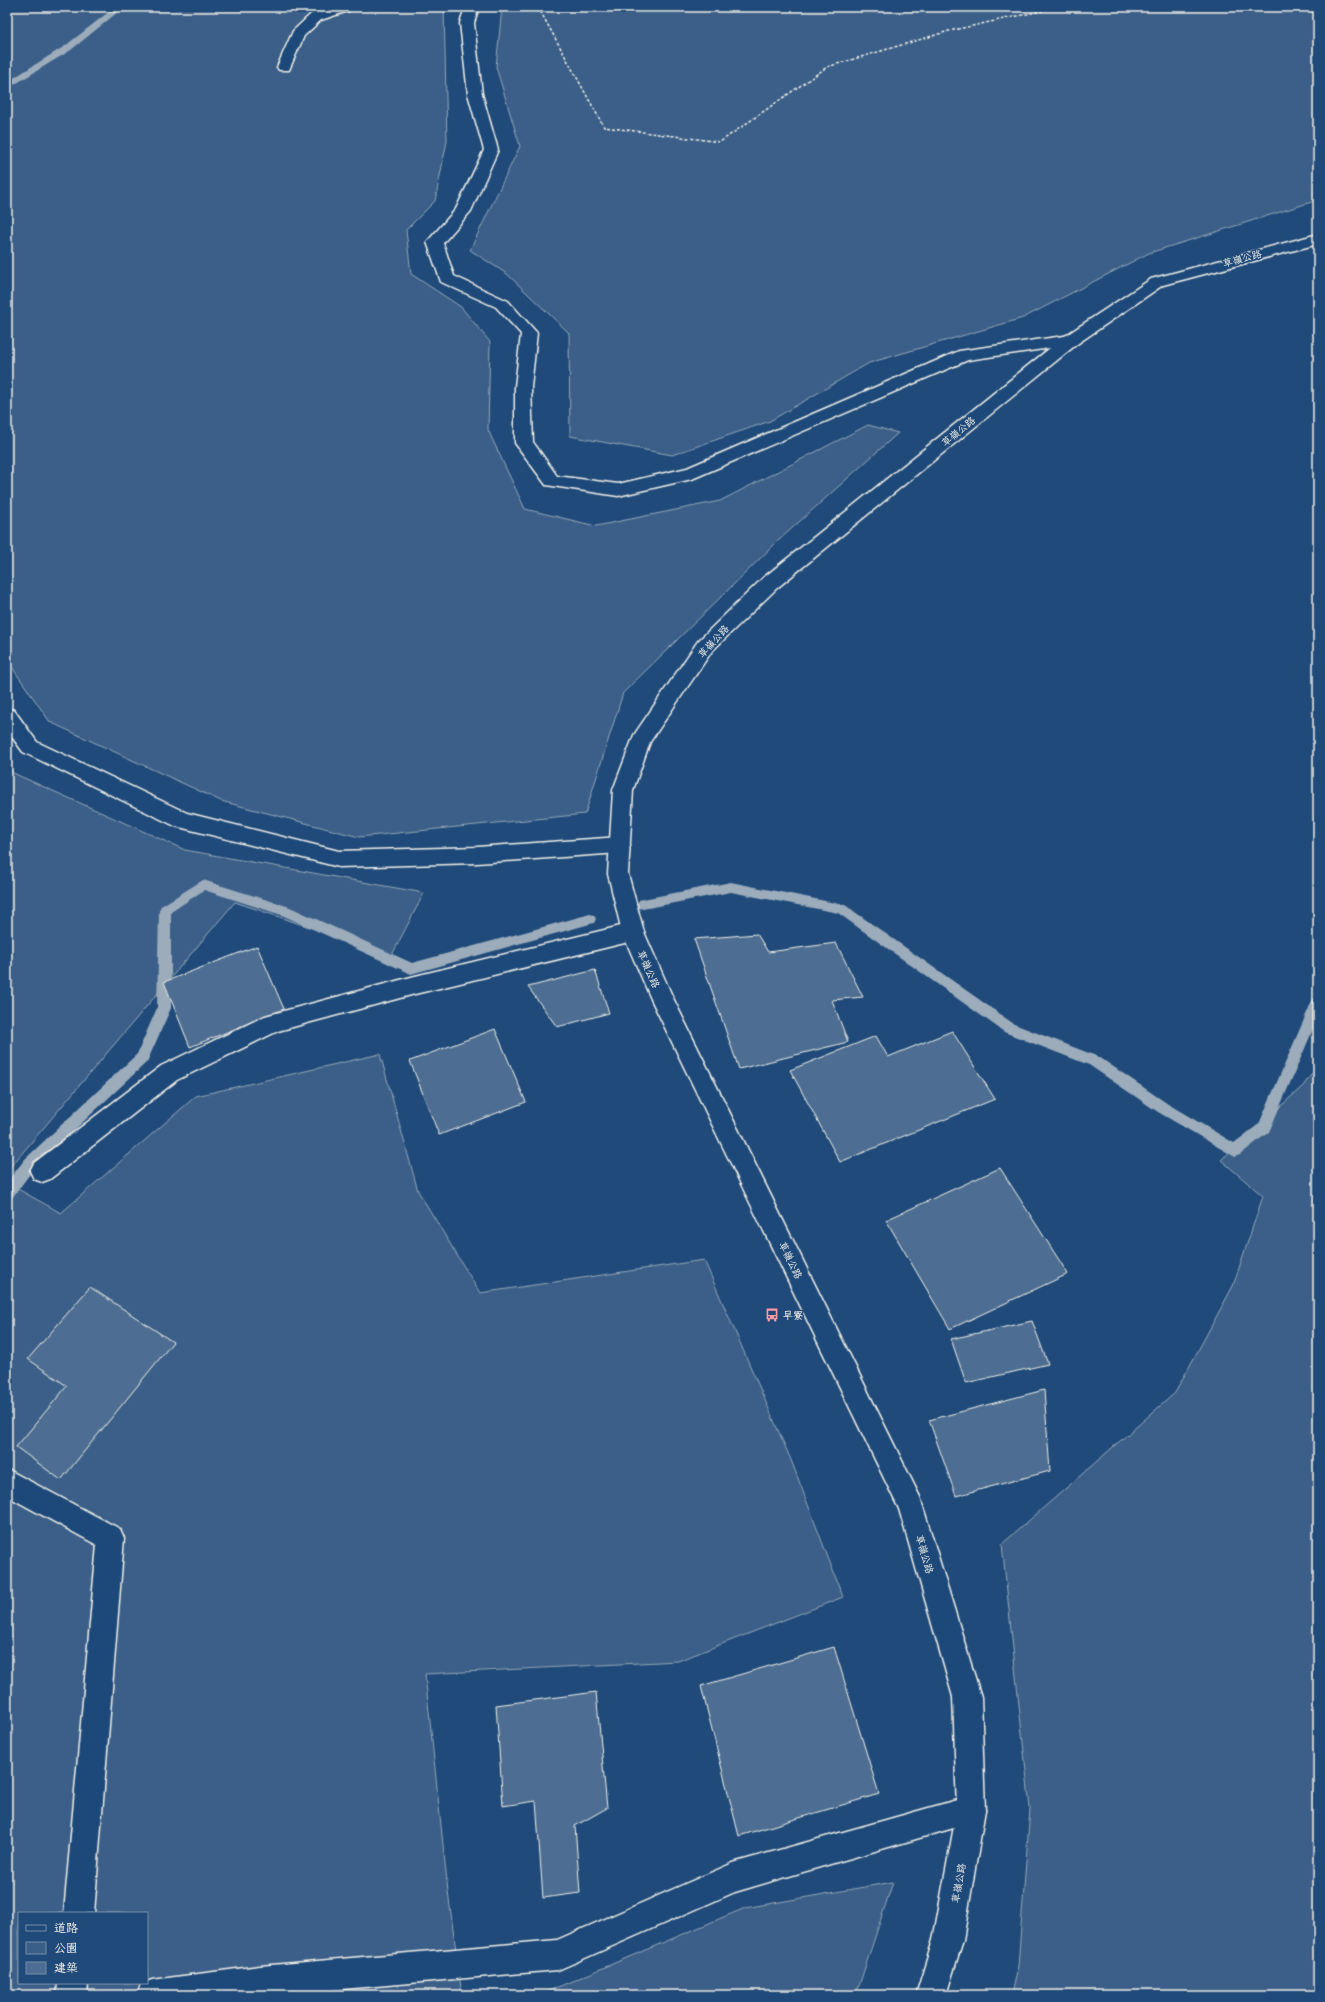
<svg xmlns="http://www.w3.org/2000/svg" width="1325" height="2002" font-family="'Shantell Sans','LXGW WenKai TC',sans-serif">
	<rect width="100%" height="100%" fill="#1f4a7a"/>
	<filter id="ink" filterUnits="userSpaceOnUse"><feTurbulence type="fractalNoise" baseFrequency=".025" numOctaves="2"/><feDisplacementMap in="SourceGraphic" scale="8" xChannelSelector="R" yChannelSelector="G"/><feConvolveMatrix kernelMatrix="1 2 1 2 8 2 1 2 1" color-interpolation-filters="sRGB"/></filter>
	<g filter="url(#ink)">
		<!-- green -->
		<g fill="#3a5f88" stroke="#97a8b8" fill-rule="evenodd">
			<polygon points="7,7 444,7 447,141 435,201 406,230 411,274 461,307 490,342 488,430 525,509 596,526 720,501 868,425 898,433 779,540 623,693 585,814 359,837 221,801 50,722 7,660"/>
			<polygon points="502,7 1318,7 1318,200 1149,253 1023,318 869,363 770,421 672,455 570,436 569,333 507,274 470,250 520,146 496,67"/>
			<polygon points="7,765 13,773 185,850 424,893 392,955 235,902 7,1171"/>
			<path d="M 380,1054 L 418,1191 L 480,1293 L 704,1260 L 791,1460 L 843,1597 L 678,1661 L 425,1674 L 448,1892 L 462,1995 L 7,1995 L 7,1183 L 61,1213 L 196,1096 ZM 19,1913 L 147,1913 L 147,1983 L 19,1983 Z"/>
			<polygon points="1318,1065 1318,1995 1012,1995 1018,1966 1030,1809 1002,1544 1175,1393 1233,1286 1263,1196 1221,1160 1303,1086"/>
			<polygon points="893,1882 856,1995 539,1995 745,1908"/>
		</g>
		<g fill="none" stroke-linecap="round" stroke-linejoin="round">
			<!-- stream -->
			<g fill="#9cacbb" fill-rule="evenodd">
				<polygon points="115,7 124,7 71,50 7,89 7,82 65,46"/>
				<polygon points="203,880 290,907 412,963 590,914 594,915 596,919 594,923 590,924 411,974 282,915 204,890 171,912 171,1008 147,1062 35,1167 12,1198 7,1199 7,1182 25,1159 137,1054 157,1008 159,910 161,906"/>
				<polygon points="731,882 845,905 1014,1024 1099,1057 1168,1104 1234,1143 1259,1124 1311,1003 1313,999 1318,997 1318,1018 1269,1132 1240,1155 1235,1157 1158,1112 1089,1065 1004,1032 838,913 731,892 643,909 639,908 637,904 639,900 643,899"/>
			</g>
		</g>
		<!-- building -->
		<g fill="#4d6e92" stroke="#f4f1e8">
			<polygon points="757,934 768,952 836,943 863,997 832,1000 848,1042 739,1069 694,939"/>
			<polygon points="257,946 284,1009 190,1047 164,982"/>
			<polygon points="595,970 609,1013 557,1027 528,987"/>
			<polygon points="495,1029 526,1102 439,1135 410,1061"/>
			<polygon points="952,1031 995,1099 840,1162 790,1070 876,1036 888,1057"/>
			<polygon points="1000,1168 1068,1274 950,1329 886,1220"/>
			<polygon points="90,1287 173,1342 61,1480 16,1447 67,1386 28,1359"/>
			<polygon points="1032,1321 1048,1364 966,1383 951,1339"/>
			<polygon points="1044,1390 1050,1471 956,1496 929,1420"/>
			<polygon points="834,1647 879,1794 739,1836 701,1686"/>
			<polygon points="596,1692 607,1808 575,1826 580,1893 543,1898 536,1801 503,1806 496,1705"/>
		</g>
		<g fill="none" stroke-linecap="round" stroke-linejoin="round">
			<!-- lane casing -->
			<g stroke="#f4f1e8" stroke-width="3">
				<g id="lane">
					<polygon points="333,7 353,7 351,10 321,20 304,36 289,70 279,70 277,67 293,31 311,14"/>
					<polygon points="7,1469 120,1529 124,1538 94,1913 64,1913 97,1545 7,1496"/>
					<polygon points="58,1983 88,1983 87,1995 57,1995"/>
				</g>
			</g>
			<!-- street casing -->
			<g stroke="#f4f1e8" stroke-width="3">
				<g id="street">
					<polygon points="465,7 479,7 474,23 482,94 498,150 471,211 443,243 454,276 508,301 537,333 531,387 533,442 557,476 618,484 687,468 959,351 1071,335 1077,336 1079,340 1077,344 1071,345 968,360 692,479 618,496 546,485 515,443 515,387 521,334 496,307 441,282 427,242 456,209 484,150 468,94 460,23"/>
					<polygon points="7,708 14,710 37,742 187,813 339,851 477,847 620,837 627,839 630,845 627,851 620,853 477,863 339,867 175,826 23,752 7,730"/>
					<polygon points="633,923 641,926 644,932 641,938 633,941 415,994 278,1031 177,1080 50,1179 42,1182 34,1179 30,1171 34,1163 161,1066 265,1016 415,976"/>
					<polygon points="971,1796 981,1800 985,1810 981,1820 735,1892 558,1970 274,1995 137,1995 141,1984 152,1980 260,1966 557,1940 733,1863"/>
				</g>
			</g>
			<!-- secondary casing -->
			<g stroke="#f4f1e8" stroke-width="3">
				<polygon id="secondary" points="1318,234 1318,244 1163,285 1077,344 777,588 712,651 650,742 633,790 628,874 644,932 673,998 920,1497 981,1697 985,1810 963,1940 946,1995 916,1995 933,1940 957,1810 953,1697 899,1509 651,999 622,932 608,874 613,790 634,735 698,641 763,578 1065,336 1151,279"/>
			</g>
			<!-- path -->
			<g stroke="#f4f1e8" stroke-width="1.5" stroke-dasharray="3 2" stroke-linecap="butt">
				<polyline points="538,7 604,127 720,142 827,67 949,31 1059,7"/>
				<polyline points="1276,7 1318,12"/>
			</g>
			<!-- lane -->
			<use href="#lane" fill="#1f4a7a" fill-rule="evenodd"/>
			<!-- street -->
			<use href="#street" fill="#1f4a7a" fill-rule="evenodd"/>
			<!-- secondary -->
			<use href="#secondary" fill="#1f4a7a" fill-rule="evenodd"/>
		</g>
	</g>
	<!-- icons -->
	<defs>
		<g id="bus-bare" transform="scale(1.08)"><path d="M-5-6H5V4H4V6H2V4H-2V6H-4V4H-5ZM-3.5-4V0h7V-4ZM-3.5 1.2v1.5H-2V1.2ZM2 1.2v1.5H3.5V1.2Z" fill="#ff9aa2" stroke="#1f4a7a" stroke-width="2.5" paint-order="stroke"/></g>
	</defs>
	<g fill-rule="evenodd">
		<use href="#bus-bare" x="772" y="1315"/>
	</g>
	<g text-anchor="middle" stroke-width="3" stroke-linejoin="round" paint-order="stroke">
		<!-- street labels -->
		<g font-size="10" fill="#f4f1e8" stroke="#1f4a7a">
			<text transform="translate(1242 258) rotate(-15)" y="4">草嶺公路</text>
			<text transform="translate(958 431) rotate(-39)" y="4">草嶺公路</text>
			<text transform="translate(713 641) rotate(-48)" y="4">草嶺公路</text>
			<text transform="translate(649 969) rotate(66)" y="4">草嶺公路</text>
			<text transform="translate(791 1260) rotate(64)" y="4">草嶺公路</text>
			<text transform="translate(925 1554) rotate(74)" y="4">草嶺公路</text>
			<text transform="translate(958 1883) rotate(-80)" y="4">草嶺公路</text>
		</g>
		<!-- poi labels -->
		<g font-size="10" font-weight="bold" fill="#f4f1e8" stroke="#1f4a7a" text-anchor="start">
			<text x="783" y="1319">早寮</text>
		</g>
	</g>
	<!-- margin -->
	<rect width="1325" height="2002" fill="none" stroke="#1f4a7a" stroke-width="24"/>
	<rect x="12" y="12" width="1301" height="1978" fill="none" stroke="#f4f1e8" stroke-width="1.5" filter="url(#ink)"/>
	<!-- legend -->
	<rect x="18" y="1912" width="130" height="72" fill="#1f4a7a" stroke="#748da6"/>
	<rect x="26" y="1925" width="20" height="6" fill="#1f4a7a" stroke="#748da6"/>
	<text x="54" y="1932" font-size="12" fill="#f4f1e8">道路</text>
	<rect x="26" y="1942" width="20" height="12" fill="#3a5f88" stroke="#748da6"/>
	<text x="54" y="1952" font-size="12" fill="#f4f1e8">公園</text>
	<rect x="26" y="1962" width="20" height="12" fill="#4d6e92" stroke="#748da6"/>
	<text x="54" y="1972" font-size="12" fill="#f4f1e8">建築</text>
</svg>
